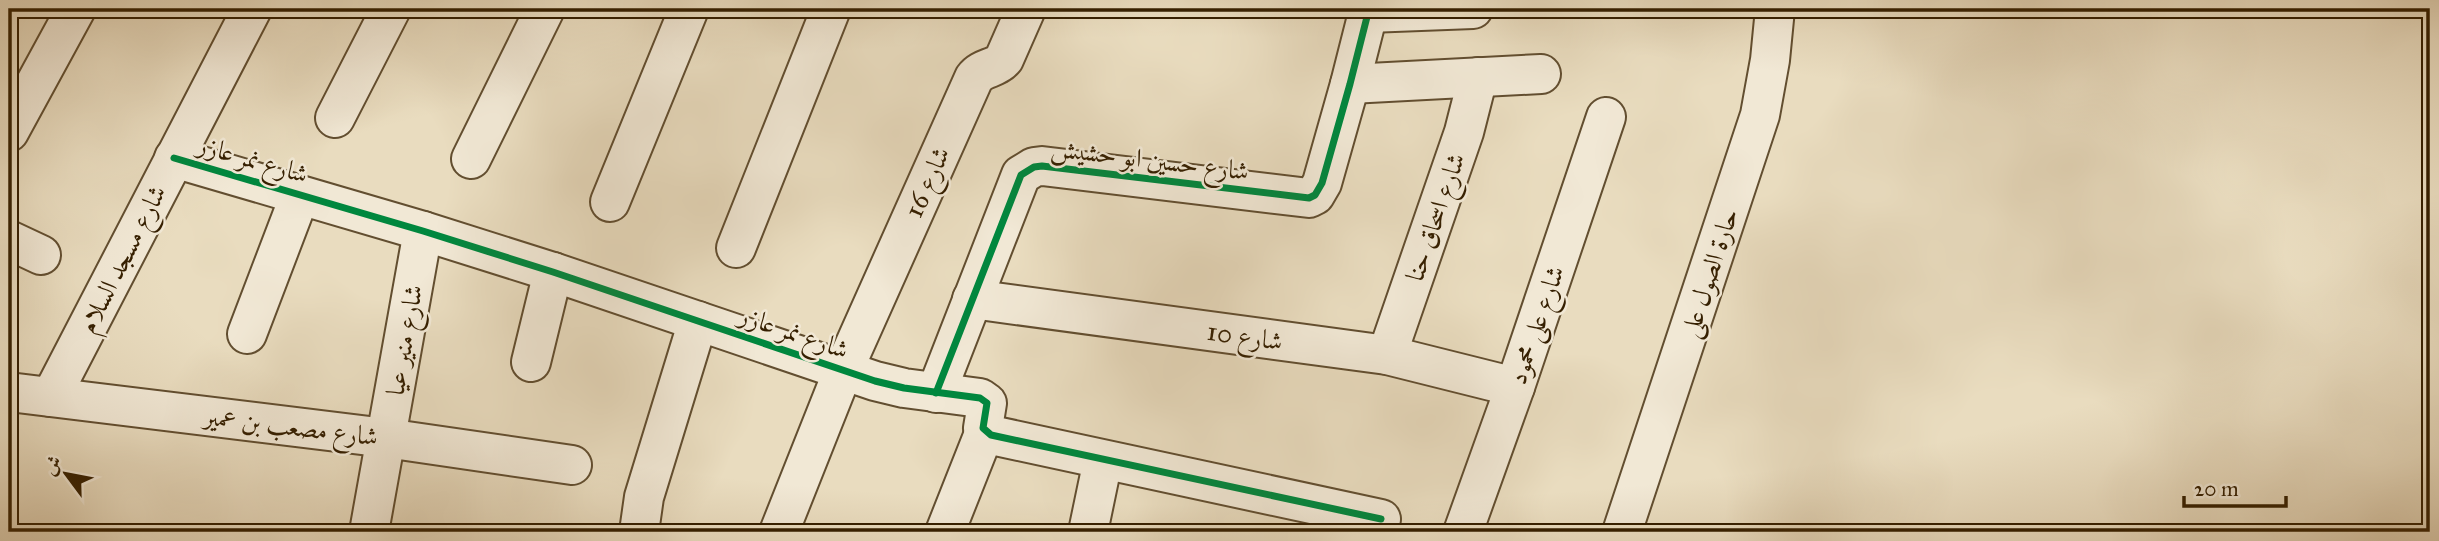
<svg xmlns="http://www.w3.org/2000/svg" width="2439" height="541" font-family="'IM FELL Great Primer',Amiri,serif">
	<rect width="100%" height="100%" fill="#e9dcbf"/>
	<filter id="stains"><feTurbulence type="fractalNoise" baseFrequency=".00286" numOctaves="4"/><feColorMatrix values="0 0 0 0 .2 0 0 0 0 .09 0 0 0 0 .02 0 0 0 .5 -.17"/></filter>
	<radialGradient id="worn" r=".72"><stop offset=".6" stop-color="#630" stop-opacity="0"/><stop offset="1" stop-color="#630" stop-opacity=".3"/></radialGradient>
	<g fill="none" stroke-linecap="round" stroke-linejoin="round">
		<!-- minor casing -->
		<g stroke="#624e30" stroke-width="42">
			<g id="minor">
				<polyline points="1368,13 1473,9"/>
				<polyline points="1350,84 1541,74"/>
				<polyline points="335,118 391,9"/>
				<polyline points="9,132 76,9"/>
				<polyline points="174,158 423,231 553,272 875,381 904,388 980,398 987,403 983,428 991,435 1381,519"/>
				<polyline points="471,159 545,9"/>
				<polyline points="610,202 689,9"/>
				<polyline points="9,240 41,255"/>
				<polyline points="736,248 831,9"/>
				<polyline points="972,299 1387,355 1515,387"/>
				<polyline points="247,334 300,195"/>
				<polyline points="1387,355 1464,132 1478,77"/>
				<polyline points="531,362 553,272"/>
				<polyline points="9,392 386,438 572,465"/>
				<polyline points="936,393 1021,175 1034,167 1042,166 1309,198 1315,195 1322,183 1350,84 1369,9"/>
				<polyline points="51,397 252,9"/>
				<polyline points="369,532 423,231"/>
				<polyline points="639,532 644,497 698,321"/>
				<path d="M 779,532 L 843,371 L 974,78 C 982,67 996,69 1004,59 L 1026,9"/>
				<polyline points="945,532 985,431"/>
				<polyline points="1088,532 1103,460"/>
				<polyline points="1463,532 1515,387 1606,117"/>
				<polyline points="1622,532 1760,115 1770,60 1775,9"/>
			</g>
		</g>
		<!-- minor -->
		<use href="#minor" stroke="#f1e8d5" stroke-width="38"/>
		<!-- cycleway casing -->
		<g stroke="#f1e8d5" stroke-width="11">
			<g id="cycleway">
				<polyline points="174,158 423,231 553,272 875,381 904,388 980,398 987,403 983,428 991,435 1381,519"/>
				<polyline points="936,393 1021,175 1034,167 1042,166 1309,198 1315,195 1322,183 1350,84 1369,9"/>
			</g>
		</g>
		<!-- cycleway -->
		<use href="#cycleway" stroke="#00873e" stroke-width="7"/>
	</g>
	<g text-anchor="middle" stroke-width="5" stroke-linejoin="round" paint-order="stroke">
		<!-- street labels -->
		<g font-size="26" fill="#351f00" stroke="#f1e8d5">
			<text transform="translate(253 159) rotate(16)" y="9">شارع نمر عازر</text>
			<text transform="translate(1150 159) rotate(7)" y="9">شارع حسين ابو حشيش</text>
			<text transform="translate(927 182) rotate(-66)" y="9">شارع 16</text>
			<text transform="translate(1435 217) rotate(-71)" y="9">شارع اسحاق حنا</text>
			<text transform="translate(122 259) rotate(-63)" y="9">شارع مسجد السلام</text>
			<text transform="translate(1709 273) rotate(-72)" y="9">حارة الصول على</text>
			<text transform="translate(1536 325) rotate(-71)" y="9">شارع على محمود</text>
			<text transform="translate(794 332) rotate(19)" y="9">شارع نمر عازر</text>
			<text transform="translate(1245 336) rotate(8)" y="9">شارع 10</text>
			<text transform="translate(404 340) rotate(-80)" y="9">شارع منير عيا</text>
			<text transform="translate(291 426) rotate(7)" y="9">شارع مصعب بن عمير</text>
		</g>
	</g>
	<!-- margin -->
	<rect width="2439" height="541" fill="none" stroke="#e9dcbf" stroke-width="35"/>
	<rect x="10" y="10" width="2418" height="520" fill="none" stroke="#351f00" stroke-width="3.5"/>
	<rect x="18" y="18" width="2404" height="506" fill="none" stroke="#351f00" stroke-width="2"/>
	<!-- north arrow -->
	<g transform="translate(66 474) rotate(302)" stroke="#f1e8d5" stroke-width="5" paint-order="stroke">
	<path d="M0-5L12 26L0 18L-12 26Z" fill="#351f00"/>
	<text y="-10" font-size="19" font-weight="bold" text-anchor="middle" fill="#351f00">ش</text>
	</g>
	<!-- scale -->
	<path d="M2184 496v10h102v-10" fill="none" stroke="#351f00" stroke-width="3.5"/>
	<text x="2194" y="496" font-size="21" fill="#351f00" stroke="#f1e8d5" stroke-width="5" paint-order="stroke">20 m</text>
	<rect width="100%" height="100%" filter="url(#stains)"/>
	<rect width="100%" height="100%" fill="url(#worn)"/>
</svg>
